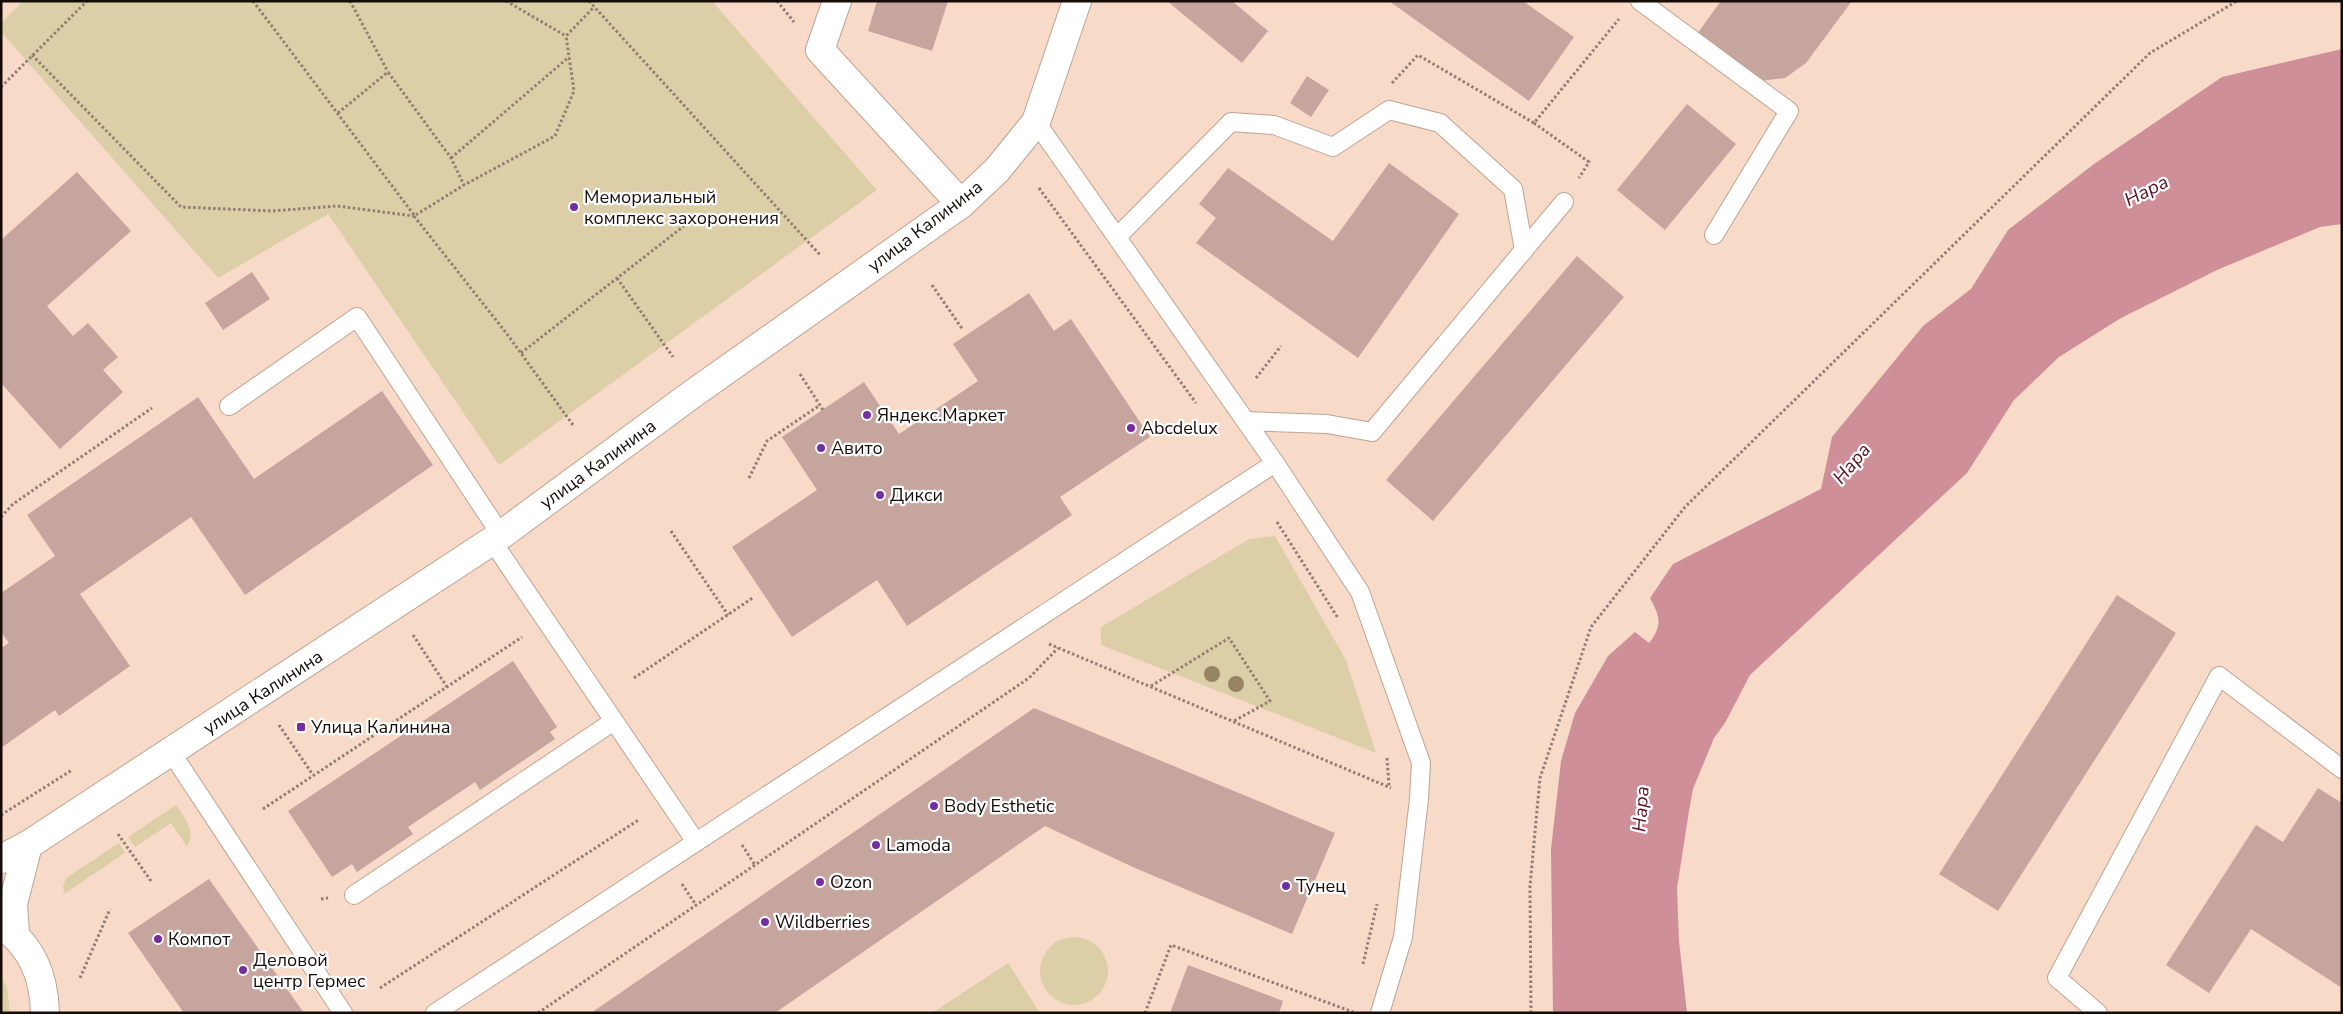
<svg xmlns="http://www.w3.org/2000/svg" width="2343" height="1014" font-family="'Nunito Sans',sans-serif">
	<rect width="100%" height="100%" fill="#f8dac9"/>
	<!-- green -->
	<g fill="#dccfa8">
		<polygon points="23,1 712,1 877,190 499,465 328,214 218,278 1,32 1,23"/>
		<polygon points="1275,536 1346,660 1376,753 1101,645 1101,627 1249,539"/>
		<path d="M 176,805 C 184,817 197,832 187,847 L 171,823 L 135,847 L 128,837 Z"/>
		<polygon points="119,843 125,853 64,894 63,886 66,878"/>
		<circle cx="1074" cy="971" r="34"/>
		<polygon points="1008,963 1040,1013 932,1013"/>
		<polygon points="1,977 7,988 10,1013 1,1013"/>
	</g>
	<!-- water -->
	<path fill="#cf8f98" d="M 2342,49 L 2342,224 L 2320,227 L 2217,270 L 2121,318 L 2059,357 L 2014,400 L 1967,473 L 1750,675 L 1725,723 L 1714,738 L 1693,789 L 1689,811 L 1677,888 L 1679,941 L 1687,1013 L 1553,1013 L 1551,849 L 1561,761 L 1575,713 L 1608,656 L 1635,632 L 1649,643 C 1663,625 1660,617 1650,598 L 1673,564 L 1821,489 L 1832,437 L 1923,326 L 1971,289 L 2008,230 L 2094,164 L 2222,77 Z"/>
	<!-- building -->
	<g fill="#c6a59f">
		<polygon points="877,1 948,1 932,51 868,31"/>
		<polygon points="1167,1 1232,1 1268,31 1242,63"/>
		<polygon points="1389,1 1523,1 1574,37 1529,101"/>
		<polygon points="1721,1 1852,1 1806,63 1785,78 1760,81 1697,34"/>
		<polygon points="1307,76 1329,90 1311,117 1290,103"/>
		<polygon points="1687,104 1736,144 1665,230 1617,190"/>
		<polygon points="1389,163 1459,214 1358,358 1196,243 1216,218 1199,204 1228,168 1333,241"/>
		<polygon points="77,172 131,231 47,306 73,336 88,323 118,357 103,370 123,392 60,449 1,383 1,240"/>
		<polygon points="1577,256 1624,297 1433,521 1386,480"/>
		<polygon points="252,272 270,299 223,330 205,303"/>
		<polygon points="1029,293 1054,331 1071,319 1150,437 1060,497 1072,515 907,626 877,580 792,637 732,547 817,490 782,437 864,382 899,434 978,381 953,344"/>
		<polygon points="382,391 433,465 245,595 191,517 80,594 130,666 59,716 55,710 1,748 1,648 9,643 1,632 1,593 55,556 27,515 198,397 254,479"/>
		<polygon points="2117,595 2176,633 1998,911 1939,874"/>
		<polygon points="513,661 557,727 550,732 555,739 480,790 475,782 408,827 413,834 357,872 352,864 332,877 288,811"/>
		<polygon points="1034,708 1335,833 1292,934 1135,868 1045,826 775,1013 591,1013"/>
		<polygon points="2318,788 2342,803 2342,988 2251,929 2209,993 2166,965 2256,825 2283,842"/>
		<polygon points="209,879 253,941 304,1013 184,1013 174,999 128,933"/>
		<polygon points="1188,965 1283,1001 1279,1013 1170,1013"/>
	</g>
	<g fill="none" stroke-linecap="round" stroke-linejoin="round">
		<!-- lane casing -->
		<g stroke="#bfa393" stroke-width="20">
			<g id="lane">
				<polyline points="1640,1 1789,111 1714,235"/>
				<polyline points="1036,122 1275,463 1360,592 1421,763 1419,799 1403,937 1380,1013"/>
				<polyline points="1117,237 1231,122 1274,125 1333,147 1389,110 1440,123 1513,189 1524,250"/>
				<polyline points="229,406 357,317 501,535"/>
				<polyline points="1246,421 1327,424 1372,432 1564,202"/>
				<polyline points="614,721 696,842"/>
				<polyline points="171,752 343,1013"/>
				<polyline points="354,895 614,721 492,541"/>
				<polyline points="435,1013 1275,463"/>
				<polyline points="2098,1013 2057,978 2219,676 2342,769"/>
			</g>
		</g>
		<!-- street casing -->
		<g stroke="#bfa393" stroke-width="30">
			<polyline id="street" points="837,1 820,50 961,204"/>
		</g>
		<!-- secondary casing -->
		<g stroke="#bfa393" stroke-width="30">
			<g id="secondary">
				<polyline points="1,859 28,845 501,535 691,395 961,204 997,170 1036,122 1077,1"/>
				<path d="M 1,924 C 32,947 44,975 45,1013"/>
				<polyline points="15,934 13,904 28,845"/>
			</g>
		</g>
		<!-- path -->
		<g stroke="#927e72" stroke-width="3" stroke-dasharray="2.5 2.5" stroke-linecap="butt">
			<polyline points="253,1 414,215"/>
			<polyline points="350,1 388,72"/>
			<polyline points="506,1 566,36"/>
			<polyline points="589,1 821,256"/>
			<polyline points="777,1 794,22"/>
			<polyline points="32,55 181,207 272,211 337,206 414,216"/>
			<polyline points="1392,83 1418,55 1534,123 1619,19"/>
			<polyline points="1,87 87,1"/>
			<polyline points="338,113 388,72 451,158 464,185"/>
			<polyline points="1534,123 1589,162 1579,178"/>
			<polyline points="451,158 569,57"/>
			<polyline points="1039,188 1196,403"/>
			<polyline points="617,278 673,357"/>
			<polyline points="932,285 963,330"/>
			<polyline points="521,353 684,226"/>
			<polyline points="800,374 823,410"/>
			<polyline points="1256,378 1281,346"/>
			<polyline points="573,425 507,334 414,216 464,185 555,136 574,91 566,36 594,7"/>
			<polyline points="749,478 767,441 820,405"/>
			<polyline points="1,517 13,504 152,408"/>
			<polyline points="1277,522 1338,618"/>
			<polyline points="671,531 728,615"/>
			<polyline points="413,635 447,687"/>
			<polyline points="1049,644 1391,788"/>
			<polyline points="634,678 754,597"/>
			<polyline points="1151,686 1229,638 1270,701 1234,721"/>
			<polyline points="279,725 313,775"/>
			<polyline points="1387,758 1389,786"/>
			<polyline points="263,809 522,637"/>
			<polyline points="1,815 72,770"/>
			<polyline points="118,834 151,881"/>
			<polyline points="742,845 755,865"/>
			<polyline points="682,884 696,905"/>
			<polyline points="321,899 328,898"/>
			<polyline points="1363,964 1377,904"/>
			<polyline points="80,978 110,909"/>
			<polyline points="380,988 640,819"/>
			<polyline points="538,1013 1029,678 1058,648"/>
			<polyline points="1145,1013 1171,945 1353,1012"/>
			<polyline points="1531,1013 1530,886 1540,778 1591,627 1685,507 2150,53 2237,1"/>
		</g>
		<!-- lane -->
		<use href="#lane" stroke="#fff" stroke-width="18"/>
		<!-- street -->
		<use href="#street" stroke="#fff" stroke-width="28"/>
		<!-- secondary -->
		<use href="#secondary" stroke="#fff" stroke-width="28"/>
	</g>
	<!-- trees -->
	<g fill="#988362">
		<circle cx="1212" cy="674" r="8"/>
		<circle cx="1236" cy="684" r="8"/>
	</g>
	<!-- markers -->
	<g fill="#742ea2" stroke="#fff" stroke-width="2">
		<circle cx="574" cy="207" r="5"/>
		<circle cx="867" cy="415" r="5"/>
		<circle cx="1131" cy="428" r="5"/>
		<circle cx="821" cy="448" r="5"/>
		<circle cx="880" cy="495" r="5"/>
		<rect x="296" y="722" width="10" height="10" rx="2.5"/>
		<circle cx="934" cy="806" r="5"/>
		<circle cx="876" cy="845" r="5"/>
		<circle cx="820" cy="882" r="5"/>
		<circle cx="1286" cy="886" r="5"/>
		<circle cx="765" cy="922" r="5"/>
		<circle cx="158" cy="939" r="5"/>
		<circle cx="243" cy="970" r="5"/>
	</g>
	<g text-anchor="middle" stroke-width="4.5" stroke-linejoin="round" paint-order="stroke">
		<!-- poi labels -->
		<g font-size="18" fill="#150c07" stroke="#fff" text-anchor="start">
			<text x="584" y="203">Мемориальный<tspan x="584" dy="21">комплекс захоронения</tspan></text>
			<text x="877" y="421">Яндекс.Маркет</text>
			<text x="1141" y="434">Abcdelux</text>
			<text x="831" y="454">Авито</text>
			<text x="890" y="501">Дикси</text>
			<text x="311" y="733">Улица Калинина</text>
			<text x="944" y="812">Body Esthetic</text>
			<text x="886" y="851">Lamoda</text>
			<text x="830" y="888">Ozon</text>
			<text x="1296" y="892">Тунец</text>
			<text x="775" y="928">Wildberries</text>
			<text x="168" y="945">Компот</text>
			<text x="253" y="966">Деловой<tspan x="253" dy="21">центр Гермес</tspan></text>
		</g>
		<!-- street labels -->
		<g font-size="18" fill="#150c07" stroke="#fff">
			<text transform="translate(925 226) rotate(-37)" y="6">улица Калинина</text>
			<text transform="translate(598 464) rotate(-36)" y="6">улица Калинина</text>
			<text transform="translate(263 692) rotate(-33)" y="6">улица Калинина</text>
		</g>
		<!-- water labels -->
		<g font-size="19" font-style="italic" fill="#5b0f24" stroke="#fff">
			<text transform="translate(2146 190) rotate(-27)" y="7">Нара</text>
			<text transform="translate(1851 463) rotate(-50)" y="7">Нара</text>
			<text transform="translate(1640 809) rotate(-86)" y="7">Нара</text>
		</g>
	</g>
	<!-- border -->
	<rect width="2343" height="1014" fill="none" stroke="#150c07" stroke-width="5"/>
</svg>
